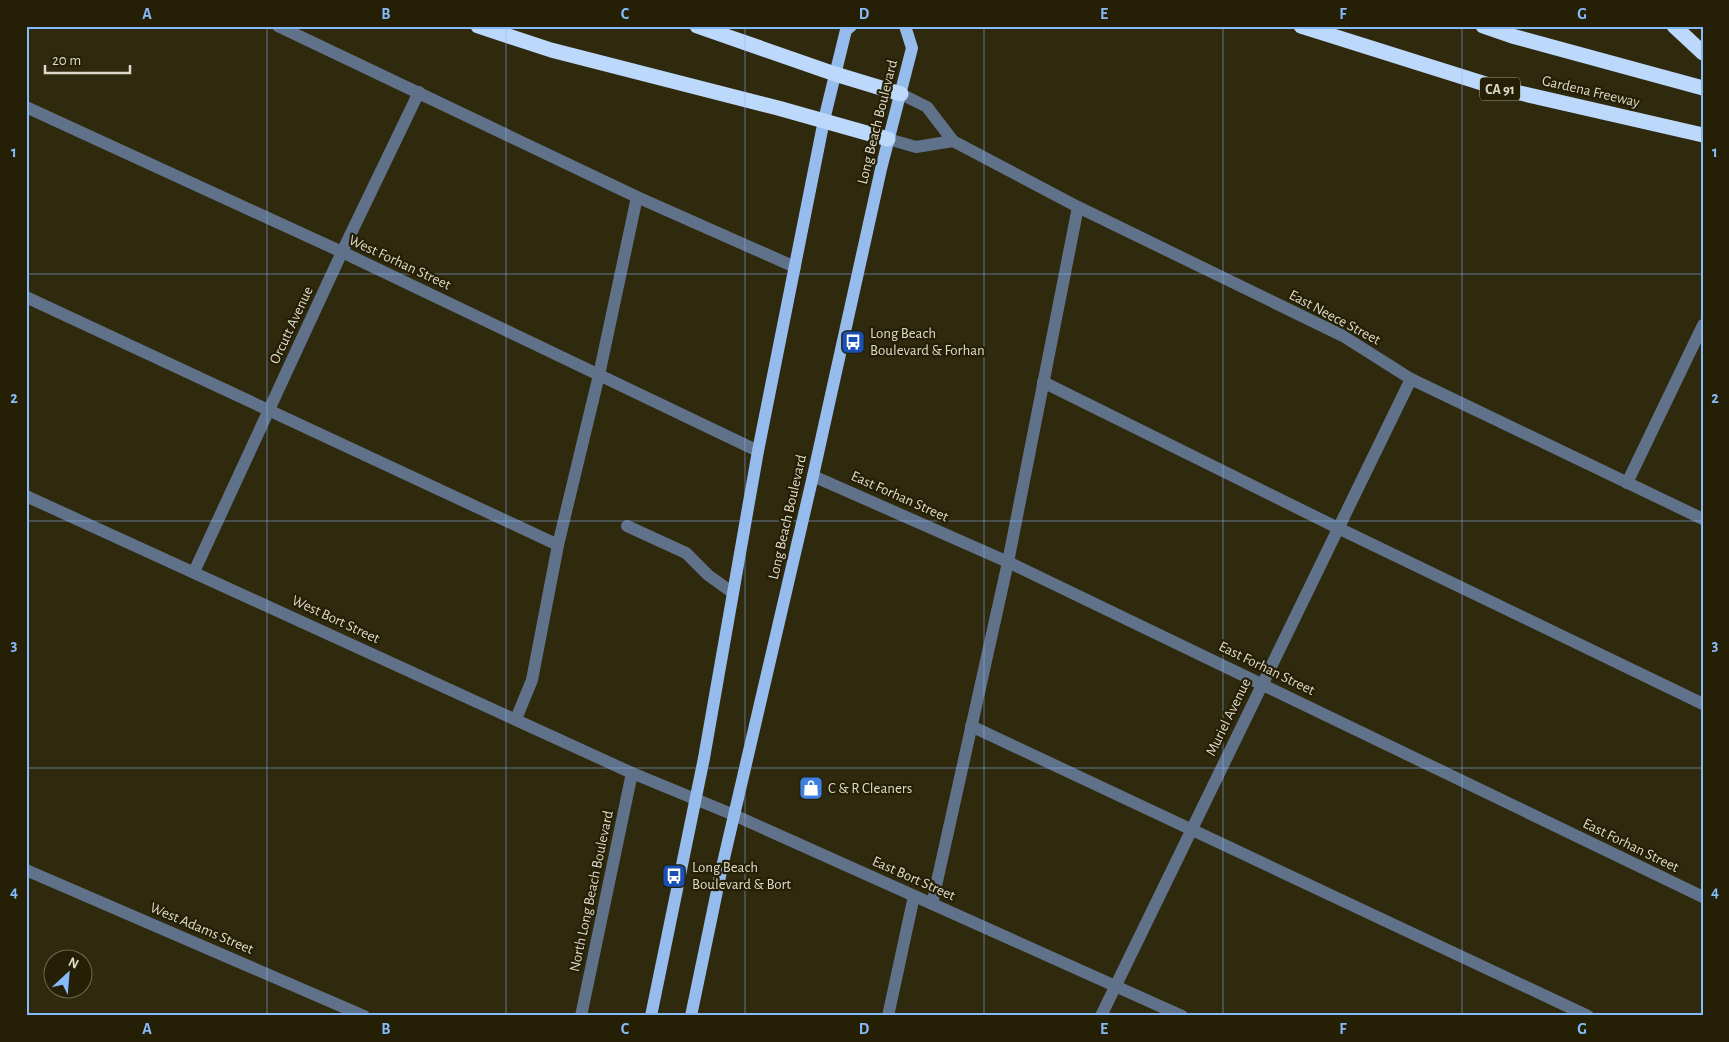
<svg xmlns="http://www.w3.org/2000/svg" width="1729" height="1042" font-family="'Alegreya Sans',sans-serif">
	<rect width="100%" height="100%" fill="#2f290e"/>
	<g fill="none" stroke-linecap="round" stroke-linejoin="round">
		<!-- minor -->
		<g stroke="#60728a" stroke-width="12">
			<polyline points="278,26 637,197 795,267"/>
			<polyline points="901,94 927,107 953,141 1078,207 1343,336 1411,379 1703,519"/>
			<polyline points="26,107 342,252 758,451"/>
			<polyline points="888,139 916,147 953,141"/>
			<polyline points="26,297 558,545"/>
			<polyline points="1043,382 1338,528 1703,704"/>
			<polyline points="813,476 1008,562 1703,897"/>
			<polyline points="1627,483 1703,325"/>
			<polyline points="26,496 632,773 734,815 1182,1016"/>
			<polyline points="627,526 686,553 708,575 733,593"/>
			<polyline points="194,572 342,252 419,92"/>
			<polyline points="516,719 532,680 558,545 599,375 637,197"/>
			<polyline points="971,726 1588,1016"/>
			<polyline points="26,870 364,1016"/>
			<polyline points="932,904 1008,562 1078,207"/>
			<polyline points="581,1016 632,773"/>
			<polyline points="888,1016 914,896"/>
			<polyline points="1101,1016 1411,379"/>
		</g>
		<!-- major -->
		<g stroke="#95bcec" stroke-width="12">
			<polyline points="651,1016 704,758 758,451 824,120 846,30 851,26"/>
			<polyline points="691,1016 722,867 813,476 881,169 912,48 905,26"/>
		</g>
		<!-- highway -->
		<g stroke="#bcd8fb" stroke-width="15">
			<polyline points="478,26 551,50 778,108 888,139"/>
			<polyline points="697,26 835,74 901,94"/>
			<polyline points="1301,26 1498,88 1703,135"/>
			<polyline points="1483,26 1512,36 1703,88"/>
			<polyline points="1674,26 1703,53"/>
		</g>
	</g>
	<!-- grid -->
	<path fill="none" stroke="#86bbfb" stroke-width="1" stroke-opacity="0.55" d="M 267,26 L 267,1016M 506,26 L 506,1016M 745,26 L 745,1016M 984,26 L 984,1016M 1223,26 L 1223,1016M 1462,26 L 1462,1016M 26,274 L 1703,274M 26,521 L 1703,521M 26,768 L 1703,768"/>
	<!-- icons -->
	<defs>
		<g id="bus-square" transform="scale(1.25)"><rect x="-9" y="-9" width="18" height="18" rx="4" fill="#1a4fb4" stroke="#251f05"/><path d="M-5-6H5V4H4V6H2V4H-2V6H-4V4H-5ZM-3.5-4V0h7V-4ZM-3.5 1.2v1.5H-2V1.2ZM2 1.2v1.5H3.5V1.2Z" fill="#fff"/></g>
		<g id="shop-square" transform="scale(1.25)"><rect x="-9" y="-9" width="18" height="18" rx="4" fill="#3f7fe0" stroke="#251f05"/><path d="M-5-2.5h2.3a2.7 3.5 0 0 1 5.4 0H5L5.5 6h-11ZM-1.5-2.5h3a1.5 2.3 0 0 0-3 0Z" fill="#fff"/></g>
	</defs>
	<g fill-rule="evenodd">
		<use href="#bus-square" x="853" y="342"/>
		<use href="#shop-square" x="811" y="788"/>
		<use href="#bus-square" x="674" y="876"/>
	</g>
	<g text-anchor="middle" stroke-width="4.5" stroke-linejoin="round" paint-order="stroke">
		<!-- shield labels -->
		<rect fill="#251f05" stroke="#a6a290" stroke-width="1" x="1480" y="77.5" width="40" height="23" rx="4"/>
		<g font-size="14" font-weight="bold" fill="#dedacb">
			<text x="1500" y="94">CA 91</text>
		</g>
		<!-- street labels -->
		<g font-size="15" fill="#dedacb" stroke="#251f05">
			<text transform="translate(1591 91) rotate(13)" y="5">Gardena Freeway</text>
			<text transform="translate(877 122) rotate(-76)" y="5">Long Beach Boulevard</text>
			<text transform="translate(400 262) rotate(25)" y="5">West Forhan Street</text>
			<text transform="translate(1335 317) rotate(28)" y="5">East Neece Street</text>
			<text transform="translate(291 325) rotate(-65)" y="5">Orcutt Avenue</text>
			<text transform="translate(900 496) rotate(24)" y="5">East Forhan Street</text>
			<text transform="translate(787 517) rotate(-77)" y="5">Long Beach Boulevard</text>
			<text transform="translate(336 619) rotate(25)" y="5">West Bort Street</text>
			<text transform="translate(1267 668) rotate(26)" y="5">East Forhan Street</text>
			<text transform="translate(1228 717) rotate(-64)" y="5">Muriel Avenue</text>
			<text transform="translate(1631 845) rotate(26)" y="5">East Forhan Street</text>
			<text transform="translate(914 878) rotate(24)" y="5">East Bort Street</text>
			<text transform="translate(591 891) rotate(-78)" y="5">North Long Beach Boulevard</text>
			<text transform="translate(202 928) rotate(23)" y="5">West Adams Street</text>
		</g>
		<!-- poi labels -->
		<g font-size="15" fill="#dedacb" stroke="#251f05" text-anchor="start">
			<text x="870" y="338">Long Beach<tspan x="870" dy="17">Boulevard &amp; Forhan</tspan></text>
			<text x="828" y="793">C &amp; R Cleaners</text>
			<text x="692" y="872">Long Beach<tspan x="692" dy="17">Boulevard &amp; Bort</tspan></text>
		</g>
	</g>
	<!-- border -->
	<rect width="1729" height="1042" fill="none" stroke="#251f05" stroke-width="55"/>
	<!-- north arrow -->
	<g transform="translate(68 974) rotate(26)"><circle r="24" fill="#251f05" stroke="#6f6a54"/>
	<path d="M0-4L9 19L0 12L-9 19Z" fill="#86bbfb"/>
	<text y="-8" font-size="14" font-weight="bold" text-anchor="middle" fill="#dedacb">N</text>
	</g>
	<!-- scale -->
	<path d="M45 65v8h85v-8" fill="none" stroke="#dedacb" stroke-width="2.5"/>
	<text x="52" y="65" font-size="15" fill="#dedacb" stroke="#251f05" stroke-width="4" paint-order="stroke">20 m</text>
	<rect x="28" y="28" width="1674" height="986" fill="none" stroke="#86bbfb" stroke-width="2"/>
	<g font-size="16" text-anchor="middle" font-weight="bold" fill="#86bbfb">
		<text x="147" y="19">A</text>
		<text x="386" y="19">B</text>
		<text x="625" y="19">C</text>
		<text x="864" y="19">D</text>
		<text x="1104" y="19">E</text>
		<text x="1343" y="19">F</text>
		<text x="1582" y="19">G</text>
		<text x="14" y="157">1</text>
		<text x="1715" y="157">1</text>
		<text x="14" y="403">2</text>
		<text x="1715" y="403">2</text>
		<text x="14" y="650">3</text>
		<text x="1715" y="650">3</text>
		<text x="14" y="897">4</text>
		<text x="1715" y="897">4</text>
		<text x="147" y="1034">A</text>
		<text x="386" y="1034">B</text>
		<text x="625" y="1034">C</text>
		<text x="864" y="1034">D</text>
		<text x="1104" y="1034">E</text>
		<text x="1343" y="1034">F</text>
		<text x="1582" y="1034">G</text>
	</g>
</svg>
